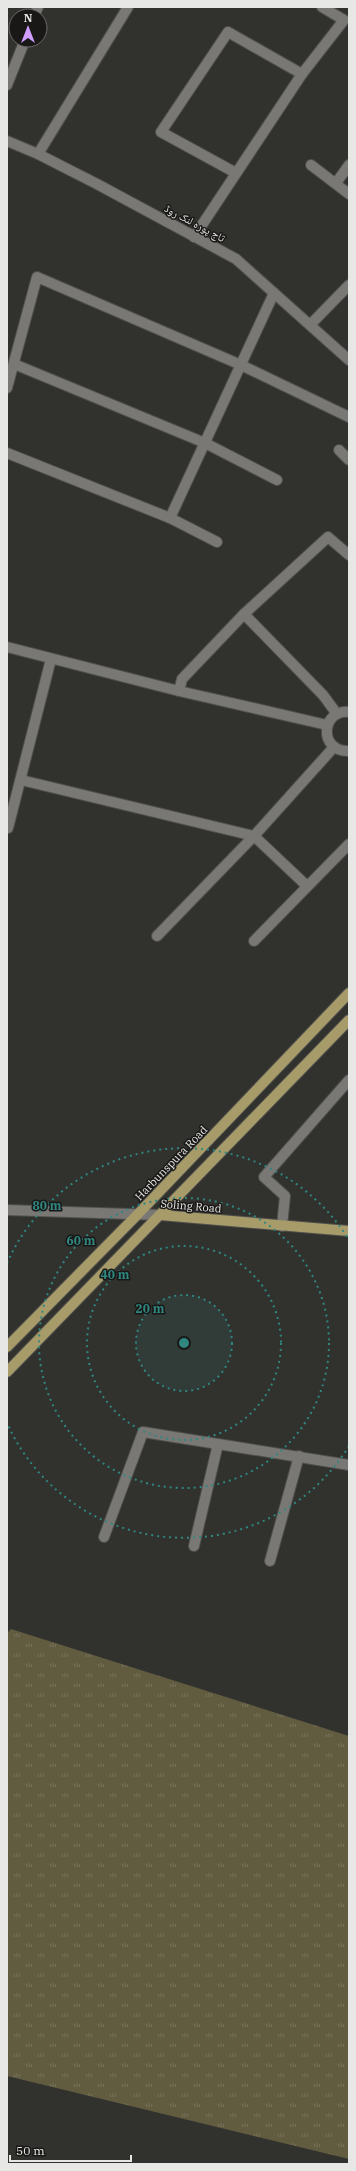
<svg xmlns="http://www.w3.org/2000/svg" width="356" height="2171" font-family="'IBM Plex Serif','Noto Naskh Arabic',serif">
	<defs>
		<pattern id="grass-tufts" width="24" height="20" patternUnits="userSpaceOnUse"><rect width="24" height="20" fill="#615b40"/><path d="M3 7l-1-3M5 7V3M7 7l1-3M15 17l-1-3M17 17v-4M19 17l1-3" fill="none" stroke="#78735b"/></pattern>
	</defs>
	<rect width="100%" height="100%" fill="#31312e"/>
	<!-- grass -->
	<polygon fill="url(#grass-tufts)" points="11,1629 349,1736 349,2159 7,2076 7,1633"/>
	<g fill="none" stroke-linecap="round" stroke-linejoin="round">
		<!-- minor casing -->
		<g stroke="#4f4f4c" stroke-width="12">
			<g id="minor">
				<polyline points="34,16 38,7"/>
				<polyline points="7,85 25,40"/>
				<polyline points="7,141 38,154 97,184 236,259 349,360"/>
				<polyline points="38,154 128,7"/>
				<polyline points="311,165 349,194"/>
				<polyline points="236,173 161,132 228,32 302,74"/>
				<polyline points="336,183 349,165"/>
				<polyline points="194,237 302,74 344,20 322,7"/>
				<polyline points="310,325 349,285"/>
				<polyline points="14,364 205,443 277,480"/>
				<polyline points="7,388 37,277 241,365 349,417"/>
				<polyline points="339,450 349,460"/>
				<polyline points="7,453 170,518 217,542"/>
				<polyline points="170,518 274,293"/>
				<polyline points="244,614 323,695 337,714"/>
				<polyline points="7,647 179,691 327,725"/>
				<polyline points="179,691 182,679 244,614 328,537 349,555"/>
				<path d="M 349,712 C 321,709 318,752 349,751"/>
				<polyline points="21,780 254,836 307,886"/>
				<polyline points="8,828 51,659"/>
				<polyline points="157,936 254,836 334,747"/>
				<polyline points="254,941 349,844"/>
				<polyline points="7,1210 160,1215"/>
				<polyline points="282,1226 285,1196 264,1177 349,1080"/>
				<polyline points="104,1537 143,1432 349,1465"/>
				<polyline points="194,1546 218,1444"/>
				<polyline points="270,1561 299,1456"/>
			</g>
		</g>
		<!-- major casing -->
		<g stroke="#4f4f4c" stroke-width="12">
			<g id="major">
				<polyline points="160,1215 349,1231"/>
				<polyline points="7,1347 138,1214 349,993"/>
				<polyline points="7,1372 349,1020"/>
			</g>
		</g>
		<!-- minor -->
		<use href="#minor" stroke="#797875" stroke-width="10"/>
		<!-- major -->
		<use href="#major" stroke="#a79c69" stroke-width="10"/>
	</g>
	<!-- distance rings -->
	<circle cx="184" cy="1343" r="48" fill="#2f8780" fill-opacity=".12"/>
	<g fill="none" stroke="#2f8780" stroke-width="2" stroke-dasharray="2 4">
		<circle cx="184" cy="1343" r="48"/>
		<circle cx="184" cy="1343" r="97"/>
		<circle cx="184" cy="1343" r="145"/>
		<path d="M349 1446A194 194 0 0 1 7 1423M7 1263A194 194 0 0 1 349 1240"/>
	</g>
	<g text-anchor="middle" stroke-width="3" stroke-linejoin="round" paint-order="stroke">
		<!-- street labels -->
		<g font-size="11" fill="#e7e7e5" stroke="#191817">
			<text transform="translate(195 223) rotate(28)" y="4">تاج پورہ لنک روڈ</text>
			<text transform="translate(171 1163) rotate(-46)" y="4">Harbunspura Road</text>
			<text transform="translate(191 1206) rotate(5)" y="4">Soling Road</text>
		</g>
	</g>
	<circle cx="184" cy="1343" r="6" fill="#2f8780" stroke="#191817" stroke-width="2"/>
	<g font-size="12" text-anchor="middle" font-weight="bold" fill="#2f8780" stroke="#191817" stroke-width="3" stroke-linejoin="round" paint-order="stroke">
		<text x="47" y="1210">80 m</text>
		<text x="81" y="1245">60 m</text>
		<text x="115" y="1279">40 m</text>
		<text x="150" y="1313">20 m</text>
	</g>
	<!-- border -->
	<rect width="356" height="2171" fill="none" stroke="#e7e7e5" stroke-width="16"/>
	<!-- north arrow -->
	<g transform="translate(28 28)"><circle r="19" fill="#191817" stroke="#6b6b69"/>
	<path d="M0-3L7 15L0 10L-7 15Z" fill="#d09dff"/>
	<text y="-6" font-size="11" font-weight="bold" text-anchor="middle" fill="#e7e7e5">N</text>
	</g>
	<!-- scale -->
	<path d="M10 2155v6h121v-6" fill="none" stroke="#e7e7e5" stroke-width="2"/>
	<text x="16" y="2155" font-size="12" fill="#e7e7e5" stroke="#191817" stroke-width="3" paint-order="stroke">50 m</text>
</svg>
